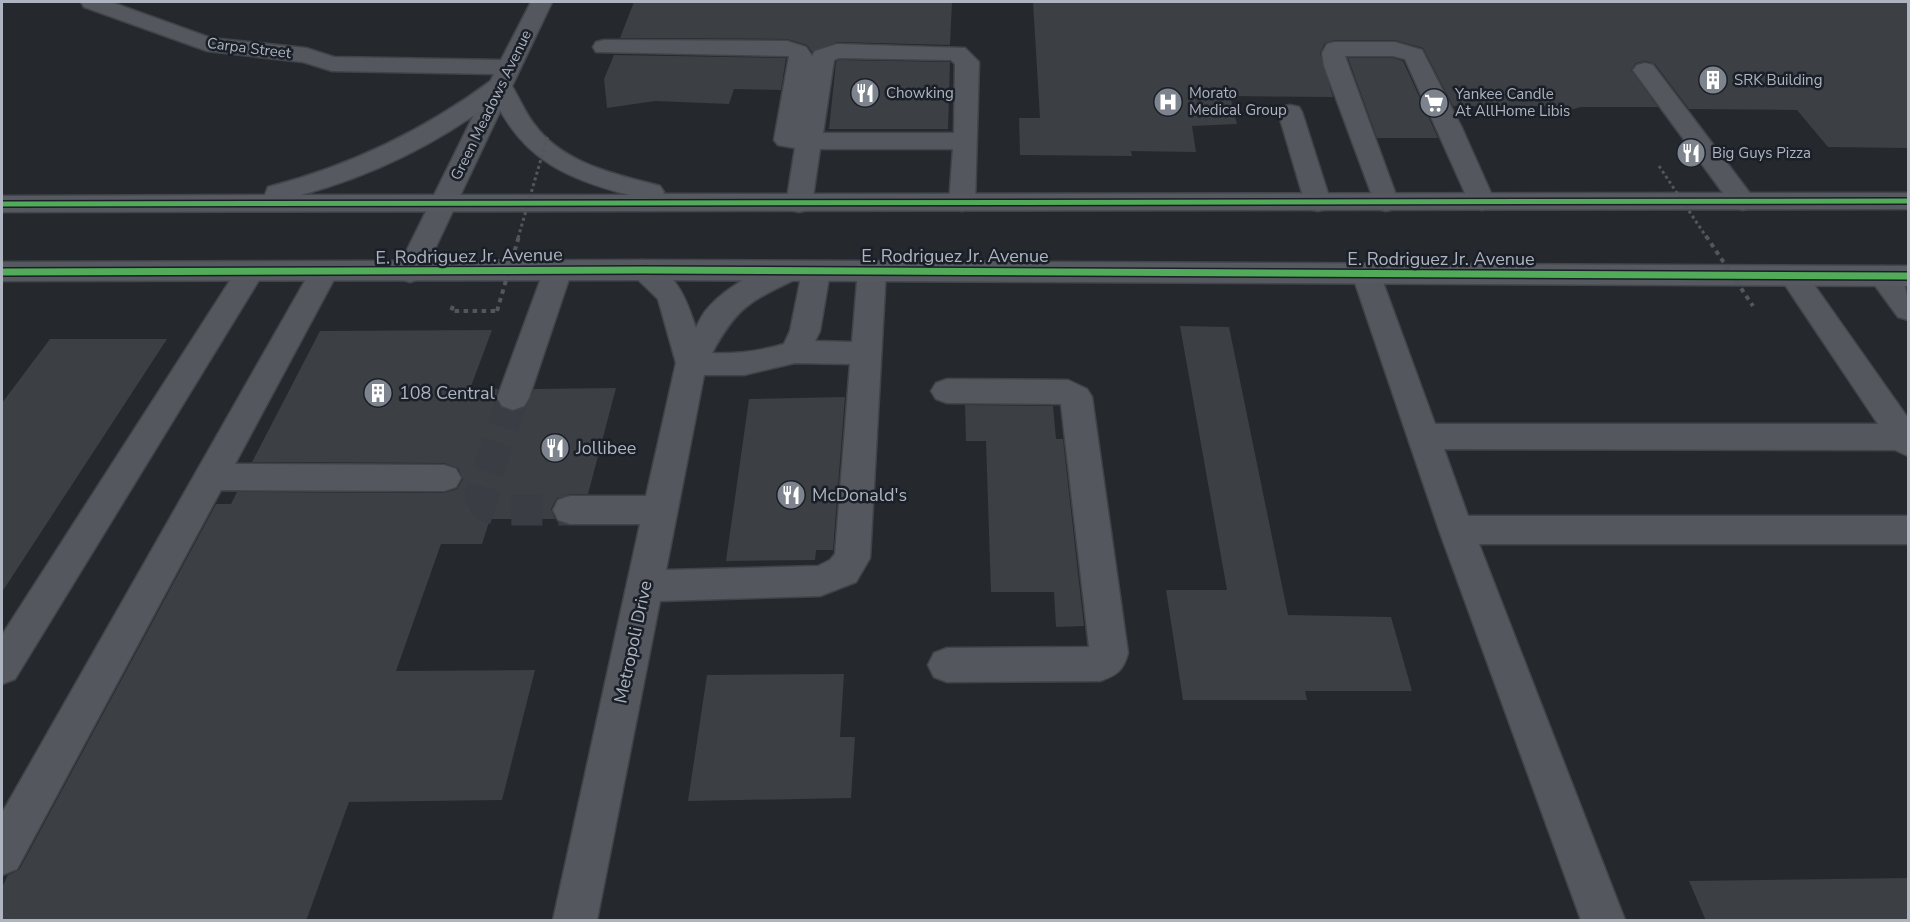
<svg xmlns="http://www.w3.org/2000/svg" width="1910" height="922" font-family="'Nunito Sans',sans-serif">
	<rect width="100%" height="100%" fill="#25292e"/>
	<!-- building -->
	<g fill="#3c3f43">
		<polygon points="634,2 952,2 950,45 837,42 812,52 807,45 787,39 620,38"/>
		<polygon points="1033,2 1908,2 1908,148 1828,147 1797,110 1689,109 1655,64 1646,61 1636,63 1631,70 1658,107 1581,107 1566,111 1546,106 1453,106 1423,48 1395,40 1335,40 1325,43 1320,53 1333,97 1230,96 1237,124 1192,126 1196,152 1131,151 1132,156 1020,155 1019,118 1040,118"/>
		<polygon points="614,55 786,58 781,90 734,89 729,104 655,101 607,108 604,79"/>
		<polygon points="1348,58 1393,58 1403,61 1438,138 1377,138"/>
		<polygon points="839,60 950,62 948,129 829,129 836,62"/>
		<polygon points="1180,326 1229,327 1288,615 1391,617 1412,691 1305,691 1307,700 1183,700 1166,590 1227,590"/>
		<polygon points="492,330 470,389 498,389 495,399 501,408 512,412 525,408 534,389 616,388 588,494 570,494 557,498 551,509 555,519 490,519 482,544 441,544 396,671 535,670 502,800 349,802 306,921 2,921 2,887 8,875 19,870 216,504 231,504 237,492 444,493 457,489 463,479 458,468 444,463 252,462 320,331"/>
		<polygon points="50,339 167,339 2,592 2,403"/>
		<polygon points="845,397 833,550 816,550 815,560 726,561 749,399"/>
		<polygon points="965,405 1053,406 1056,439 1063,439 1084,626 1056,627 1054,592 991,592 986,441 966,441"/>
		<polygon points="844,674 840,737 855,737 851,798 688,801 707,675"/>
		<polygon points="1908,878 1908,921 1706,921 1689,881"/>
	</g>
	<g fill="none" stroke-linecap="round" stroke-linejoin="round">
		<!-- minor-tunnel -->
		<polyline stroke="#3a3e44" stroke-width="31" stroke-dasharray="31 16" stroke-linecap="butt" points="513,398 480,495 486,506 497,510 570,510"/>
		<!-- minor casing -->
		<g stroke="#404448" stroke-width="3">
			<g id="minor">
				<polygon points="81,2 111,2 211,38 306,48 334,57 501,60 531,2 552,2 424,272 420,279 410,282 400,279 396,272 494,74 332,71 303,62 207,51 84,7"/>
				<path d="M 604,40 L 787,41 L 806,47 L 812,56 L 815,51 L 837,44 L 965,48 L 979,62 L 975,203 L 971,209 L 962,211 L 953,209 L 949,203 L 953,149 L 820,149 L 812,204 L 808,210 L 799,212 L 790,210 L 786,204 L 795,148 L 778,145 L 774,140 L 789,56 L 596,52 L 593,47 L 596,42 ZM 839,58 L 951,60 L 955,64 L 954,133 L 823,133 L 834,60 Z"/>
				<polygon points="1335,42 1395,42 1422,50 1462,128 1495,202 1491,208 1482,210 1473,208 1469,202 1405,59 1393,56 1345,56 1399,203 1395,209 1386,211 1377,209 1324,66 1322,53 1327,44"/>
				<polygon points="1645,63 1653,65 1752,196 1756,202 1752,208 1743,210 1734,208 1633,70 1637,65"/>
				<polygon points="1290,105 1299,107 1302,112 1331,203 1327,209 1318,211 1309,209 1305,203 1278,112 1281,107"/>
				<polygon points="558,260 568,263 572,270 529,398 524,406 513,410 502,406 497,398 544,270 548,263"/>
				<path d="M 642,260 C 676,270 686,298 696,328 C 699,321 703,313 708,308 C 724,289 773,257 798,264 L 802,271 L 798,278 C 751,301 738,305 712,353 C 736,354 760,351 784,344 L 790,331 L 802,272 L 806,265 L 816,262 L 826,265 L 830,272 L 820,331 L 815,341 L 852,342 L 858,270 L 862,263 L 872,260 L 882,263 L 886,270 L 870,558 L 856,582 L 820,596 L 660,601 L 597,920 L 553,920 L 640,524 L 570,524 L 558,520 L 553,510 L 558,500 L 570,496 L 646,496 L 676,363 L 658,299 L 628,270 L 632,263 ZM 795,363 L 850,364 L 835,554 L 830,560 L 818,566 L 666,570 L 704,375 L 744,375 Z"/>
				<polygon points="250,262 260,265 264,272 15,679 2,684 2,635 240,265"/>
				<polygon points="324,262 334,265 338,272 235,464 444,465 456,469 461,478 456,487 444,491 221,490 17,869 2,875 2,813 310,272 314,265"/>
				<polygon points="1366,264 1376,267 1380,274 1435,424 1878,424 1779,276 1783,269 1793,266 1803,269 1908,418 1908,456 1895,450 1444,449 1468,516 1908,516 1908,544 1479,544 1625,920 1581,920 1439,530 1352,274 1356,267"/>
				<path d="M 1882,266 C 1909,274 1908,297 1908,320 L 1898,317 L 1868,276 L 1872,269 Z"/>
				<path d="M 947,379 L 1068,380 L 1087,389 L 1092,397 L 1128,653 C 1123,671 1117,675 1100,681 L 947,682 L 934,677 L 928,665 L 934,653 L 947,648 L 1089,647 L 1061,404 L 947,403 L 936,399 L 931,391 L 936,383 Z"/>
			</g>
		</g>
		<!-- major casing -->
		<g stroke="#42454b" stroke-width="3">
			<g id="major">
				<path d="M 500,78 L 508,80 C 518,94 523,110 534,124 C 563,164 615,174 660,186 L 664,192 L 663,194 L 1908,193 L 1908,209 L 2,212 L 2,196 L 265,195 L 268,187 C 350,166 423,131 492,80 ZM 495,100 C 523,160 568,179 629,195 L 301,195 C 371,176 437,144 495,100 Z"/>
				<polygon points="642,260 1908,266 1908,286 642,280 2,281 2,262"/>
			</g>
		</g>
		<!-- path -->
		<polyline stroke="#52575b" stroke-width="4" stroke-dasharray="4.5 4.5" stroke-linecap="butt" points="453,306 451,311 497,311"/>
		<!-- minor -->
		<use href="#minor" fill="#54575d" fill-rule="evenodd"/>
		<!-- major -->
		<use href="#major" fill="#56595f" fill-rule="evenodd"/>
		<!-- path-bridge-far1 -->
		<g stroke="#52575b" stroke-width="3" stroke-dasharray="3 3" stroke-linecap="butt">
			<polyline points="1659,166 1707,238"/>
			<polyline points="518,238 548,135"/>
		</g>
		<!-- path-bridge -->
		<g stroke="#52575b" stroke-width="4" stroke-dasharray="4.5 4.5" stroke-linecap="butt">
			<polyline points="1706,236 1753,306"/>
			<polyline points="497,311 519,236"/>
		</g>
		<!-- cycleway-far1 casing -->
		<g stroke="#1a1f28" stroke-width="8">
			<polyline id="cycleway-far1" points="2,204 1908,201"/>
		</g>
		<!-- cycleway casing -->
		<g stroke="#1a1f28" stroke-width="10">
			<polyline id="cycleway" points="2,272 642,270 1908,276"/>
		</g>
		<!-- cycleway-far1 -->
		<use href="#cycleway-far1" stroke="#51ab58" stroke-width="5"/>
		<!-- cycleway -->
		<use href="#cycleway" stroke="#51ab58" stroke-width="7"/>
	</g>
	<!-- icons -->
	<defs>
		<g id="building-disc" transform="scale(1.5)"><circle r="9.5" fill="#7e848d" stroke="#1a1f28"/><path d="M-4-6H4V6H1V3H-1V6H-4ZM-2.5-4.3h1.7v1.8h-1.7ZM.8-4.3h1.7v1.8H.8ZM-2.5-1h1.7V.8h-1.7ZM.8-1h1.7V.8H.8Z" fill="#fff"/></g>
		<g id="restaurant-disc" transform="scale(1.5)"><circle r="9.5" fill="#7e848d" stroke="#1a1f28"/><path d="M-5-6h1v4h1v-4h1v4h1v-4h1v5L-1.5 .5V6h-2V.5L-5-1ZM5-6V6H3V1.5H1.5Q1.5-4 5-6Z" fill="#fff"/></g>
		<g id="hospital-disc" transform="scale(1.5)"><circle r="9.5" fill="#7e848d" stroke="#1a1f28"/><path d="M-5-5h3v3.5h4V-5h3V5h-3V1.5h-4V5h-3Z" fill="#fff"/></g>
		<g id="supermarket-disc" transform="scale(1.5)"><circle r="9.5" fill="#7e848d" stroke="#1a1f28"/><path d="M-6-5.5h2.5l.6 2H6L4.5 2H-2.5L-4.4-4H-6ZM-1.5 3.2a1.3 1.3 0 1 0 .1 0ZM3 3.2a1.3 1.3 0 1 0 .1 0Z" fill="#fff"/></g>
	</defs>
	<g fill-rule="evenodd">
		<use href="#building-disc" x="1713" y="80"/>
		<use href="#restaurant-disc" x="865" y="93"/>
		<use href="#hospital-disc" x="1168" y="102"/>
		<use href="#supermarket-disc" x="1434" y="103"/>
		<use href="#restaurant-disc" x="1691" y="153"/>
		<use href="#building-disc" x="378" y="393"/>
		<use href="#restaurant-disc" x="555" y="448"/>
		<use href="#restaurant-disc" x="791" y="495"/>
	</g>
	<g text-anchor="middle" stroke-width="5" stroke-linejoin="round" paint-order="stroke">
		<!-- far-street labels -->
		<g font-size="15" fill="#aeb5c0" stroke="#1a1f28">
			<text transform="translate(249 48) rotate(7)" y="5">Carpa Street</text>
			<text transform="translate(491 105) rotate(-64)" y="5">Green Meadows Avenue</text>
		</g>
		<!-- far-poi labels -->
		<g font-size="15" fill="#aeb5c0" stroke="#1a1f28" text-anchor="start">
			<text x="1734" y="85">SRK Building</text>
			<text x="886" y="98">Chowking</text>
			<text x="1189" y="98">Morato<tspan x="1189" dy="17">Medical Group</tspan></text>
			<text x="1455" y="99">Yankee Candle<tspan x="1455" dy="17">At AllHome Libis</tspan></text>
			<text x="1712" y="158">Big Guys Pizza</text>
		</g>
		<!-- street labels -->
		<g font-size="18" fill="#aeb5c0" stroke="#1a1f28">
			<text transform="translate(469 256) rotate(-1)" y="6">E. Rodriguez Jr. Avenue</text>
			<text x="955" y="262">E. Rodriguez Jr. Avenue</text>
			<text x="1441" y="265">E. Rodriguez Jr. Avenue</text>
			<text transform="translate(633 642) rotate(-78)" y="6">Metropoli Drive</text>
		</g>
		<!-- poi labels -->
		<g font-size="18" fill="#aeb5c0" stroke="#1a1f28" text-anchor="start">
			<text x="399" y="399">108 Central</text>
			<text x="576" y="454">Jollibee</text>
			<text x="812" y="501">McDonald's</text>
		</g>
	</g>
	<!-- border -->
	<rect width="1910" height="922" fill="none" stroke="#aeb5c0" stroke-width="6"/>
</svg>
